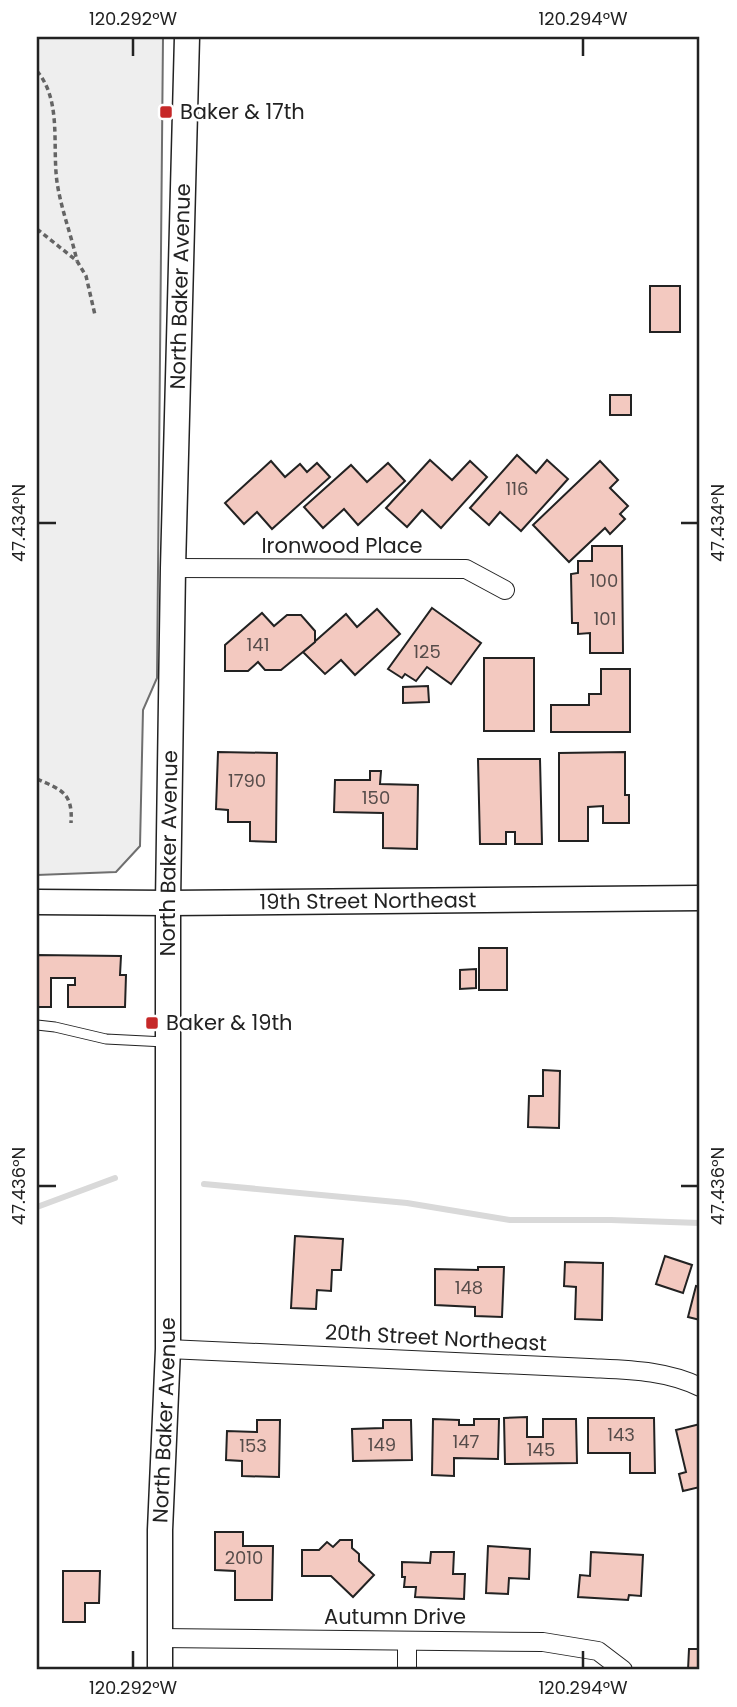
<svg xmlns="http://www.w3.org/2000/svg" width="737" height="1707" font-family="Poppins,sans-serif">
	<rect width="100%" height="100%" fill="#fff"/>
	<!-- green -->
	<polygon fill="#eee" stroke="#6f6f6f" stroke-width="2" points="37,37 163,37 157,678 143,710 140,846 116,872 37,875"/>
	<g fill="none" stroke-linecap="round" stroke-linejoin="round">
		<!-- stream -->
		<g stroke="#d9d9d9" stroke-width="6">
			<polyline points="204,1184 407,1203 510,1220 611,1220 700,1223"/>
			<polyline points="37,1207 115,1178"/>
		</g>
	</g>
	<!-- building -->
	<g fill="#f3c9c0" stroke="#222" stroke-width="2">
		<rect x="650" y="286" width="30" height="46"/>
		<rect x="610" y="395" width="21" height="20"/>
		<polygon points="517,455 536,473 547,460 568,479 521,531 500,512 489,525 470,508"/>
		<polygon points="430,460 452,480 470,461 487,477 441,528 422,510 407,527 386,508"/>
		<polygon points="271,461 285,477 300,464 307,472 317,463 330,477 272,529 257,512 244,524 225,503"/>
		<polygon points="600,461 618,480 610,488 628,506 620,514 625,519 610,534 605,528 569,562 533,525"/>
		<polygon points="388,463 405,481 358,525 344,509 323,528 304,507 351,465 367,482"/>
		<polygon points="592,546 622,546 623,653 590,653 590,633 578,634 578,623 572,623 571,574 578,573 578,561 592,561"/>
		<polygon points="432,608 481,643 451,684 427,667 416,681 405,674 402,678 388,669"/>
		<polygon points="377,609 400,634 355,675 341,660 325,674 303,652 346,614 357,627"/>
		<polygon points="262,613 274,626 287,615 301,615 315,631 315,642 281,670 265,670 258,662 248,671 225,671 225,645"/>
		<rect x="484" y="658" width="50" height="73"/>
		<polygon points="601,669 630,669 630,732 551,732 551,705 589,705 589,694 601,694"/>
		<polygon points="428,686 429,702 403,703 403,687"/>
		<polygon points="218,752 277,753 276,842 250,841 250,822 228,822 228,810 216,809"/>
		<polygon points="625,752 625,795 629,795 629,823 603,823 603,806 588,807 588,841 559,841 559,753"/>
		<polygon points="478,759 540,759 542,844 515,844 515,832 506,832 506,844 480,844"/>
		<polygon points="370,771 381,771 380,784 418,785 417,849 383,848 383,813 334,812 335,780 370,780"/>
		<rect x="479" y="948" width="28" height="42"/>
		<polygon points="37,955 121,956 120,975 126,975 125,1007 68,1007 68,985 75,985 75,978 51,978 51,1007 37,1007"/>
		<polygon points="476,969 476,988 460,989 460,970"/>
		<polygon points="543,1070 560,1071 559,1128 528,1127 529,1096 543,1096"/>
		<polygon points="295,1236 343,1239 341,1270 332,1270 331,1291 317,1290 316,1309 291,1308"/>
		<polygon points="665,1256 692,1265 683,1293 656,1284"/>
		<polygon points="565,1262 603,1263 602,1320 575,1319 576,1287 564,1286"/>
		<polygon points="478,1267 504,1267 502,1317 475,1316 475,1307 435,1305 435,1269 478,1270"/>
		<polygon points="696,1286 700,1287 700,1320 688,1317"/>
		<polygon points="527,1417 527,1437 543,1437 543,1419 576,1419 577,1463 505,1464 504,1418"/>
		<polygon points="588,1418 654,1418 655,1473 630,1473 630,1453 588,1453"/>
		<polygon points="433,1419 459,1420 459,1425 474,1425 474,1419 499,1419 498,1459 454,1458 454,1476 432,1475"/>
		<polygon points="257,1420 280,1420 279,1477 242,1476 242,1461 226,1460 227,1431 257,1432"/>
		<polygon points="383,1420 411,1420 412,1460 353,1461 352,1429 383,1428"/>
		<polygon points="700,1424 700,1487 683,1491 679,1474 686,1472 676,1430"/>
		<polygon points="215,1532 243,1532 243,1546 273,1546 272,1600 235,1600 235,1571 215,1570"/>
		<polygon points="340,1540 352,1540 352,1548 359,1554 359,1561 374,1575 353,1597 331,1576 302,1576 302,1550 319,1550 327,1542 333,1547"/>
		<polygon points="488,1546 530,1549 529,1579 509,1578 508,1594 486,1593"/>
		<polygon points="431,1552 454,1552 453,1574 465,1574 464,1599 415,1597 416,1587 404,1587 405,1577 402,1577 402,1562 430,1563"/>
		<polygon points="591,1552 643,1555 641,1596 629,1595 628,1600 578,1597 580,1575 590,1576"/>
		<polygon points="63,1571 100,1571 99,1603 85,1603 85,1622 63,1622"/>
		<polygon points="689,1649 700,1649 700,1670 688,1670"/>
	</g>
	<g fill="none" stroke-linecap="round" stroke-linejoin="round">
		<!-- lane casing -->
		<g stroke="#222" stroke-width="11">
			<polyline id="lane" points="37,1025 55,1027 106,1039 165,1042"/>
		</g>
		<!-- street casing -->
		<g stroke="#222" stroke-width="20">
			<g id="street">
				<polyline points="173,568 466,569 505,590"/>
				<path d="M 168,1349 L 589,1368 C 628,1370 665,1370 700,1387"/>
				<polyline points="160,1638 543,1642 598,1651 623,1670"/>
				<polyline points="407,1670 407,1641"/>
			</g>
		</g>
		<!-- secondary casing -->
		<g stroke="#222" stroke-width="27">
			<g id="secondary">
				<path id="s1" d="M 37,902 L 168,903 L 700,898"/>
				<path id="s2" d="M 160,1670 L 160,1530 L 168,1349 L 168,903 L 173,568 L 187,37"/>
			</g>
		</g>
		<!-- path -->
		<g stroke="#646464" stroke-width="3.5" stroke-dasharray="5 3.5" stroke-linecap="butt">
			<path d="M 37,71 C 62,101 52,145 57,182 C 61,209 71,234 77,261"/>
			<polyline points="37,229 77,261 86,276 95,315"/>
			<path d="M 37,779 C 62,790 73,793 71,823"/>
		</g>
		<!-- lane -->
		<use href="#lane" stroke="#fff" stroke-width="9"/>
		<!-- street -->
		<use href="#street" stroke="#fff" stroke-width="18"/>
		<!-- secondary -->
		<use href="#secondary" stroke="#fff" stroke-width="24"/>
	</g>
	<!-- ticks -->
	<path fill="none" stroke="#222" stroke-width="2.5" d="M 133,38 L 133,56M 583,38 L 583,56M 38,523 L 56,523M 681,523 L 698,523M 38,1186 L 56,1186M 681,1186 L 698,1186M 133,1651 L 133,1668M 583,1651 L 583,1668"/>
	<!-- markers -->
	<g fill="#c62828" stroke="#fff" stroke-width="2.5">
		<rect x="159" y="105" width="14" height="14" rx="3.5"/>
		<rect x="145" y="1016" width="14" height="14" rx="3.5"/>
	</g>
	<g text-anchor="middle" stroke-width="5" stroke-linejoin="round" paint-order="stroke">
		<!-- number labels -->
		<g font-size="18" fill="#564c4a">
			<text x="517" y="495">116</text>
			<text x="604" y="587">100</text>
			<text x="605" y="625">101</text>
			<text x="258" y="651">141</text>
			<text x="427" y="658">125</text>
			<text x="247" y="787">1790</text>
			<text x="376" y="804">150</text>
			<text x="469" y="1294">148</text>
			<text x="621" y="1441">143</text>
			<text x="466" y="1448">147</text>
			<text x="382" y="1451">149</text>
			<text x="253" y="1452">153</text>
			<text x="541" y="1456">145</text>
			<text x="244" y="1564">2010</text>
		</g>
		<!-- poi labels -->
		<g font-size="21" fill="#222" stroke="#fff" text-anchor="start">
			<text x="180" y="119">Baker &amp; 17th</text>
			<text x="166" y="1030">Baker &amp; 19th</text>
		</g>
		<!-- street labels -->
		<g font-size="21" fill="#222" stroke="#fff">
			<text dy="7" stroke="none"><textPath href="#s2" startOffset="1384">North Baker Avenue</textPath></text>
			<text x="342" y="553">Ironwood Place</text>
			<text dy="7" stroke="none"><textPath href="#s2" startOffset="817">North Baker Avenue</textPath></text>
			<text dy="7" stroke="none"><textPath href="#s1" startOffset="331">19th Street Northeast</textPath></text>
			<text transform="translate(436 1338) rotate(3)" y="7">20th Street Northeast</text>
			<text dy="7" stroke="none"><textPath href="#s2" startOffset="250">North Baker Avenue</textPath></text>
			<text x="395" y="1624">Autumn Drive</text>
		</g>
	</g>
	<!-- border -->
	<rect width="737" height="1707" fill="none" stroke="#ffffff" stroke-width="77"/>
	<rect x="38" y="38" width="660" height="1630" fill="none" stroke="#222" stroke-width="2.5"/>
	<g font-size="18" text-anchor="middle" fill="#222">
		<text x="133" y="25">120.292°W</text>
		<text x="583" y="25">120.294°W</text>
		<text transform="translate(718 523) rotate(-90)" y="6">47.434°N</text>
		<text transform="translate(19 523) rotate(-90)" y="6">47.434°N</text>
		<text transform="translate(718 1186) rotate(-90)" y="6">47.436°N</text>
		<text transform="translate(19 1186) rotate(-90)" y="6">47.436°N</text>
		<text x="133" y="1694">120.292°W</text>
		<text x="583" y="1694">120.294°W</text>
	</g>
</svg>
